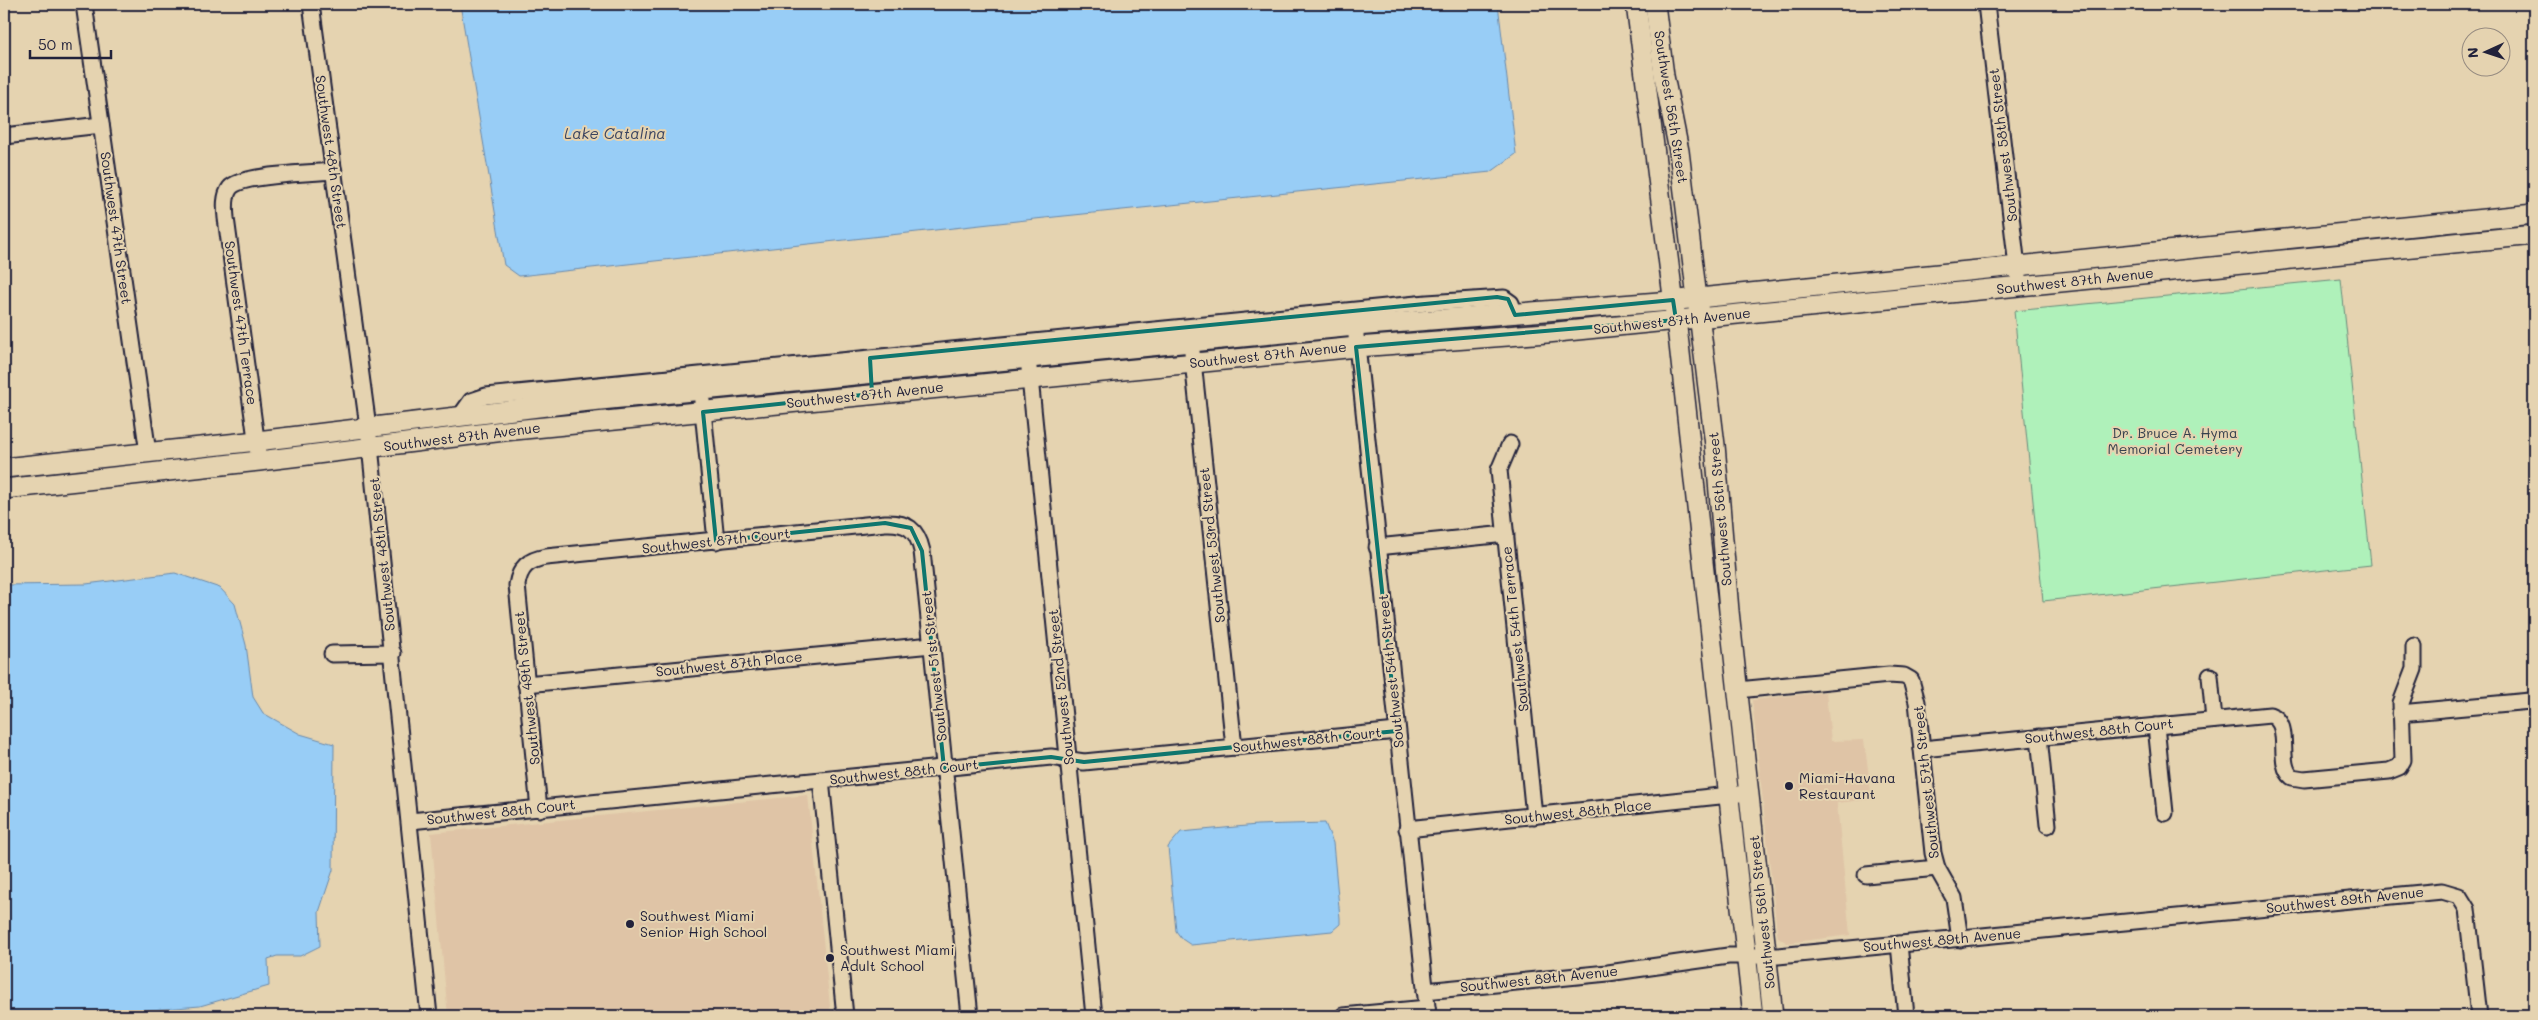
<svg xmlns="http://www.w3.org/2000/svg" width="2538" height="1020" font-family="Mali,sans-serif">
	<rect width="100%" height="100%" fill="#e5d3b0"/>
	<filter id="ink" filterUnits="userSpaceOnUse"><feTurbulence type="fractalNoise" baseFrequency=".02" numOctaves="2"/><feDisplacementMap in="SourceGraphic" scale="10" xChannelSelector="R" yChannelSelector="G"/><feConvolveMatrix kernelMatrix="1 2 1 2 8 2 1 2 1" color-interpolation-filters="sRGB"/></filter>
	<g filter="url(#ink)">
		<!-- built -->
		<g fill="#dfc4a6">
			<polygon points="1826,692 1831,741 1864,740 1872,799 1837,803 1850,935 1787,943 1778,937 1777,932 1752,700"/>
			<polygon points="808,795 831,1016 448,1016 431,833"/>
		</g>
		<!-- green -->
		<polygon fill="#aff1ba" stroke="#688a7a" points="2341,279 2371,565 2043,601 2014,311"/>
		<!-- water -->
		<g fill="#98cdf6" stroke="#6989ab">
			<polygon points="460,4 1498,4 1516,154 1491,172 1035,219 519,276 504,265"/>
			<polygon points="175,573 220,588 235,604 246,645 253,697 263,713 300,734 334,744 333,870 319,912 320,946 300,956 277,956 268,959 269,986 200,1006 78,1016 4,1016 4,585 86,584"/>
			<polygon points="1325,823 1333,843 1340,918 1340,924 1332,931 1191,945 1182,939 1176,931 1168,847 1181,832 1257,825"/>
		</g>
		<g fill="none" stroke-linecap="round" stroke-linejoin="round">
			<!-- minor casing -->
			<g stroke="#22223b" stroke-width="19">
				<g id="minor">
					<polyline points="84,4 148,453"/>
					<polyline points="311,4 368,427 429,1016"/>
					<polyline points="1986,4 2018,275"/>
					<polyline points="4,136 101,125"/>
					<polyline points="1355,326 1428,1016"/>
					<polyline points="1191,342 1234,747"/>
					<polyline points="1028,358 1094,1016"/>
					<polyline points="701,391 716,541"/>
					<polyline points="461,415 471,401 486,396 1427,303 1504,298 1511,303 1515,315"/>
					<polyline points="1510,444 1499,470 1534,816"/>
					<path d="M 259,461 L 226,218 C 225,208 224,196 230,188 C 241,174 315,173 334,171"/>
					<polyline points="1377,547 1506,534"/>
					<polyline points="332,654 393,653"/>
					<polyline points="2210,676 2214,720"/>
					<polyline points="526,684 932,645"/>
					<polyline points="1738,690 1889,675 1904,676 1911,680 1917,702 1933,853 1937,868 1954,898 1960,939"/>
					<polyline points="2400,713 2530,701"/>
					<polyline points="2156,726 2165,813"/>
					<polyline points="2039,737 2048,825"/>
					<path d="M 1922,749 L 2270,715 C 2294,723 2275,763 2292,777 L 2304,779 L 2389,771 L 2399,767 L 2403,760 L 2401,703 L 2414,669 L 2414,646"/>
					<polyline points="821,780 845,1016"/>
					<path d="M 539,809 L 517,585 C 520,567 528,560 546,557 L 885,523 C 907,522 917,529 922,551 L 970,1016"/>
					<polyline points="410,821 1051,757 1084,762 1397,731"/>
					<polyline points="1407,829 1739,794"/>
					<polyline points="1866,875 1937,868"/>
					<polyline points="1899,944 1906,1016"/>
					<polyline points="1425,991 1608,973 1728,956 1778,956 2442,891 2459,896 2467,909 2479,1016"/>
					<polyline points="1343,1016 1427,1008"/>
				</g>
			</g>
			<!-- major casing -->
			<g stroke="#22223b" stroke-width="22">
				<g id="major">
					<polyline points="1636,4 1679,344 1753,1016"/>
					<polyline points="1655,4 1664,76 1679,151 1715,445 1729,611 1773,1016"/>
					<polyline points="4,468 257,441 580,402 1355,326 1659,302 2534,214"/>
					<polyline points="4,489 259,461 504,431 1357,347 1547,333 2534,235"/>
				</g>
			</g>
			<!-- minor -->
			<use href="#minor" stroke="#e5d3b0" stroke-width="15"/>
			<!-- major -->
			<use href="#major" stroke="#e5d3b0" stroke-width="19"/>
		</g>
	</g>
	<!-- marked area -->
	<path fill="none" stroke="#0f766e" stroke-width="4" stroke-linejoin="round" d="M 1497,297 L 1508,299 L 1515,315 L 1673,300 L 1676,320 L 1356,347 L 1397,731 L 1084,762 L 1051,757 L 944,768 L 922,551 L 911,528 L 885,523 L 716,541 L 703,412 L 872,394 L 870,358 Z"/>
	<!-- markers -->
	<g fill="#22223b" stroke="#e5d3b0" stroke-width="2">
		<circle cx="1789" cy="786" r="5"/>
		<circle cx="630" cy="924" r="5"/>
		<circle cx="830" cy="958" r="5"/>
	</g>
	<g text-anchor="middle" stroke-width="4" stroke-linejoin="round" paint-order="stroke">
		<!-- street labels -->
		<g font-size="14" fill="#22223b" stroke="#e5d3b0">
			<text transform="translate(1671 107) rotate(81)" y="5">Southwest 56th Street</text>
			<text transform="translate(2003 145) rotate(-97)" y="5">Southwest 58th Street</text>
			<text transform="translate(331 152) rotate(82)" y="5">Southwest 48th Street</text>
			<text transform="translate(116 228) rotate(82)" y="5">Southwest 47th Street</text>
			<text transform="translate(2075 281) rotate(-6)" y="5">Southwest 87th Avenue</text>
			<text transform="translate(1672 321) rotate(-6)" y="5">Southwest 87th Avenue</text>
			<text transform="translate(241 323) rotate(82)" y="5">Southwest 47th Terrace</text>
			<text transform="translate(1268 355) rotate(-6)" y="5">Southwest 87th Avenue</text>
			<text transform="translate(865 395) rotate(-6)" y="5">Southwest 87th Avenue</text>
			<text transform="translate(462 437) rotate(-7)" y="5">Southwest 87th Avenue</text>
			<text transform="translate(1720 509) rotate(-95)" y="5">Southwest 56th Street</text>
			<text transform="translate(716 541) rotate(-6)" y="5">Southwest 87th Court</text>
			<text transform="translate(1212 545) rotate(-96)" y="5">Southwest 53rd Street</text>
			<text transform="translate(382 554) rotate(-96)" y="5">Southwest 48th Street</text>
			<text transform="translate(1515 629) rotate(-96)" y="5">Southwest 54th Terrace</text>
			<text transform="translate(729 664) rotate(-6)" y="5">Southwest 87th Place</text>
			<text transform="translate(934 666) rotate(-96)" y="5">Southwest 51st Street</text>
			<text transform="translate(1391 671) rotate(-96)" y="5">Southwest 54th Street</text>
			<text transform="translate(1061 687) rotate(-96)" y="5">Southwest 52nd Street</text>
			<text transform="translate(527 688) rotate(-96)" y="5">Southwest 49th Street</text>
			<text transform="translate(2099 731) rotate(-6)" y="5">Southwest 88th Court</text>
			<text transform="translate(1307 740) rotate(-6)" y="5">Southwest 88th Court</text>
			<text transform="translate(904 772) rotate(-6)" y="5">Southwest 88th Court</text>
			<text transform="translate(1926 782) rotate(-96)" y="5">Southwest 57th Street</text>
			<text transform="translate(501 812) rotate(-6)" y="5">Southwest 88th Court</text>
			<text transform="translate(1578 812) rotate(-6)" y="5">Southwest 88th Place</text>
			<text transform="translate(2345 900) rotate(-6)" y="5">Southwest 89th Avenue</text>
			<text transform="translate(1762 912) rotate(-96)" y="5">Southwest 56th Street</text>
			<text transform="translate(1942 940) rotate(-5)" y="5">Southwest 89th Avenue</text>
			<text transform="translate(1539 979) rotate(-6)" y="5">Southwest 89th Avenue</text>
		</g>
		<!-- park labels -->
		<g font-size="14" fill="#37414e" stroke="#e5d3b0">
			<text x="2175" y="438">Dr. Bruce A. Hyma<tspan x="2175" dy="16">Memorial Cemetery</tspan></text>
		</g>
		<!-- poi labels -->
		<g font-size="14" fill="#22223b" stroke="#e5d3b0" text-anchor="start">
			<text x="1799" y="783">Miami-Havana<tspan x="1799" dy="16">Restaurant</tspan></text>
			<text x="640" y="921">Southwest Miami<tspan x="640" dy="16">Senior High School</tspan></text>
			<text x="840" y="955">Southwest Miami<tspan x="840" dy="16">Adult School</tspan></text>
		</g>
		<!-- water labels -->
		<g font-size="15" font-style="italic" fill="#3a4460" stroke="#e5d3b0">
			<text x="615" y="139">Lake Catalina</text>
		</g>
	</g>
	<!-- margin -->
	<rect width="2538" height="1020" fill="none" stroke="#e5d3b0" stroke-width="20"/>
	<rect x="10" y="10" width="2518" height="1000" fill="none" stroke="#22223b" stroke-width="2" filter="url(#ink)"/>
	<!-- north arrow -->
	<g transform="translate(2486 52) rotate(267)"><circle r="24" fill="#e5d3b0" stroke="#978c81"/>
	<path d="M0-4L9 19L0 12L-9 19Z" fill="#22223b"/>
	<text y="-8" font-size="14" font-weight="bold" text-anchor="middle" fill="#22223b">N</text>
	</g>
	<!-- scale -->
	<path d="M30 50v8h81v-8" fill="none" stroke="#22223b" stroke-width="2.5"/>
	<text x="38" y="50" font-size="15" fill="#22223b" stroke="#e5d3b0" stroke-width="4" paint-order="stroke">50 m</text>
</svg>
